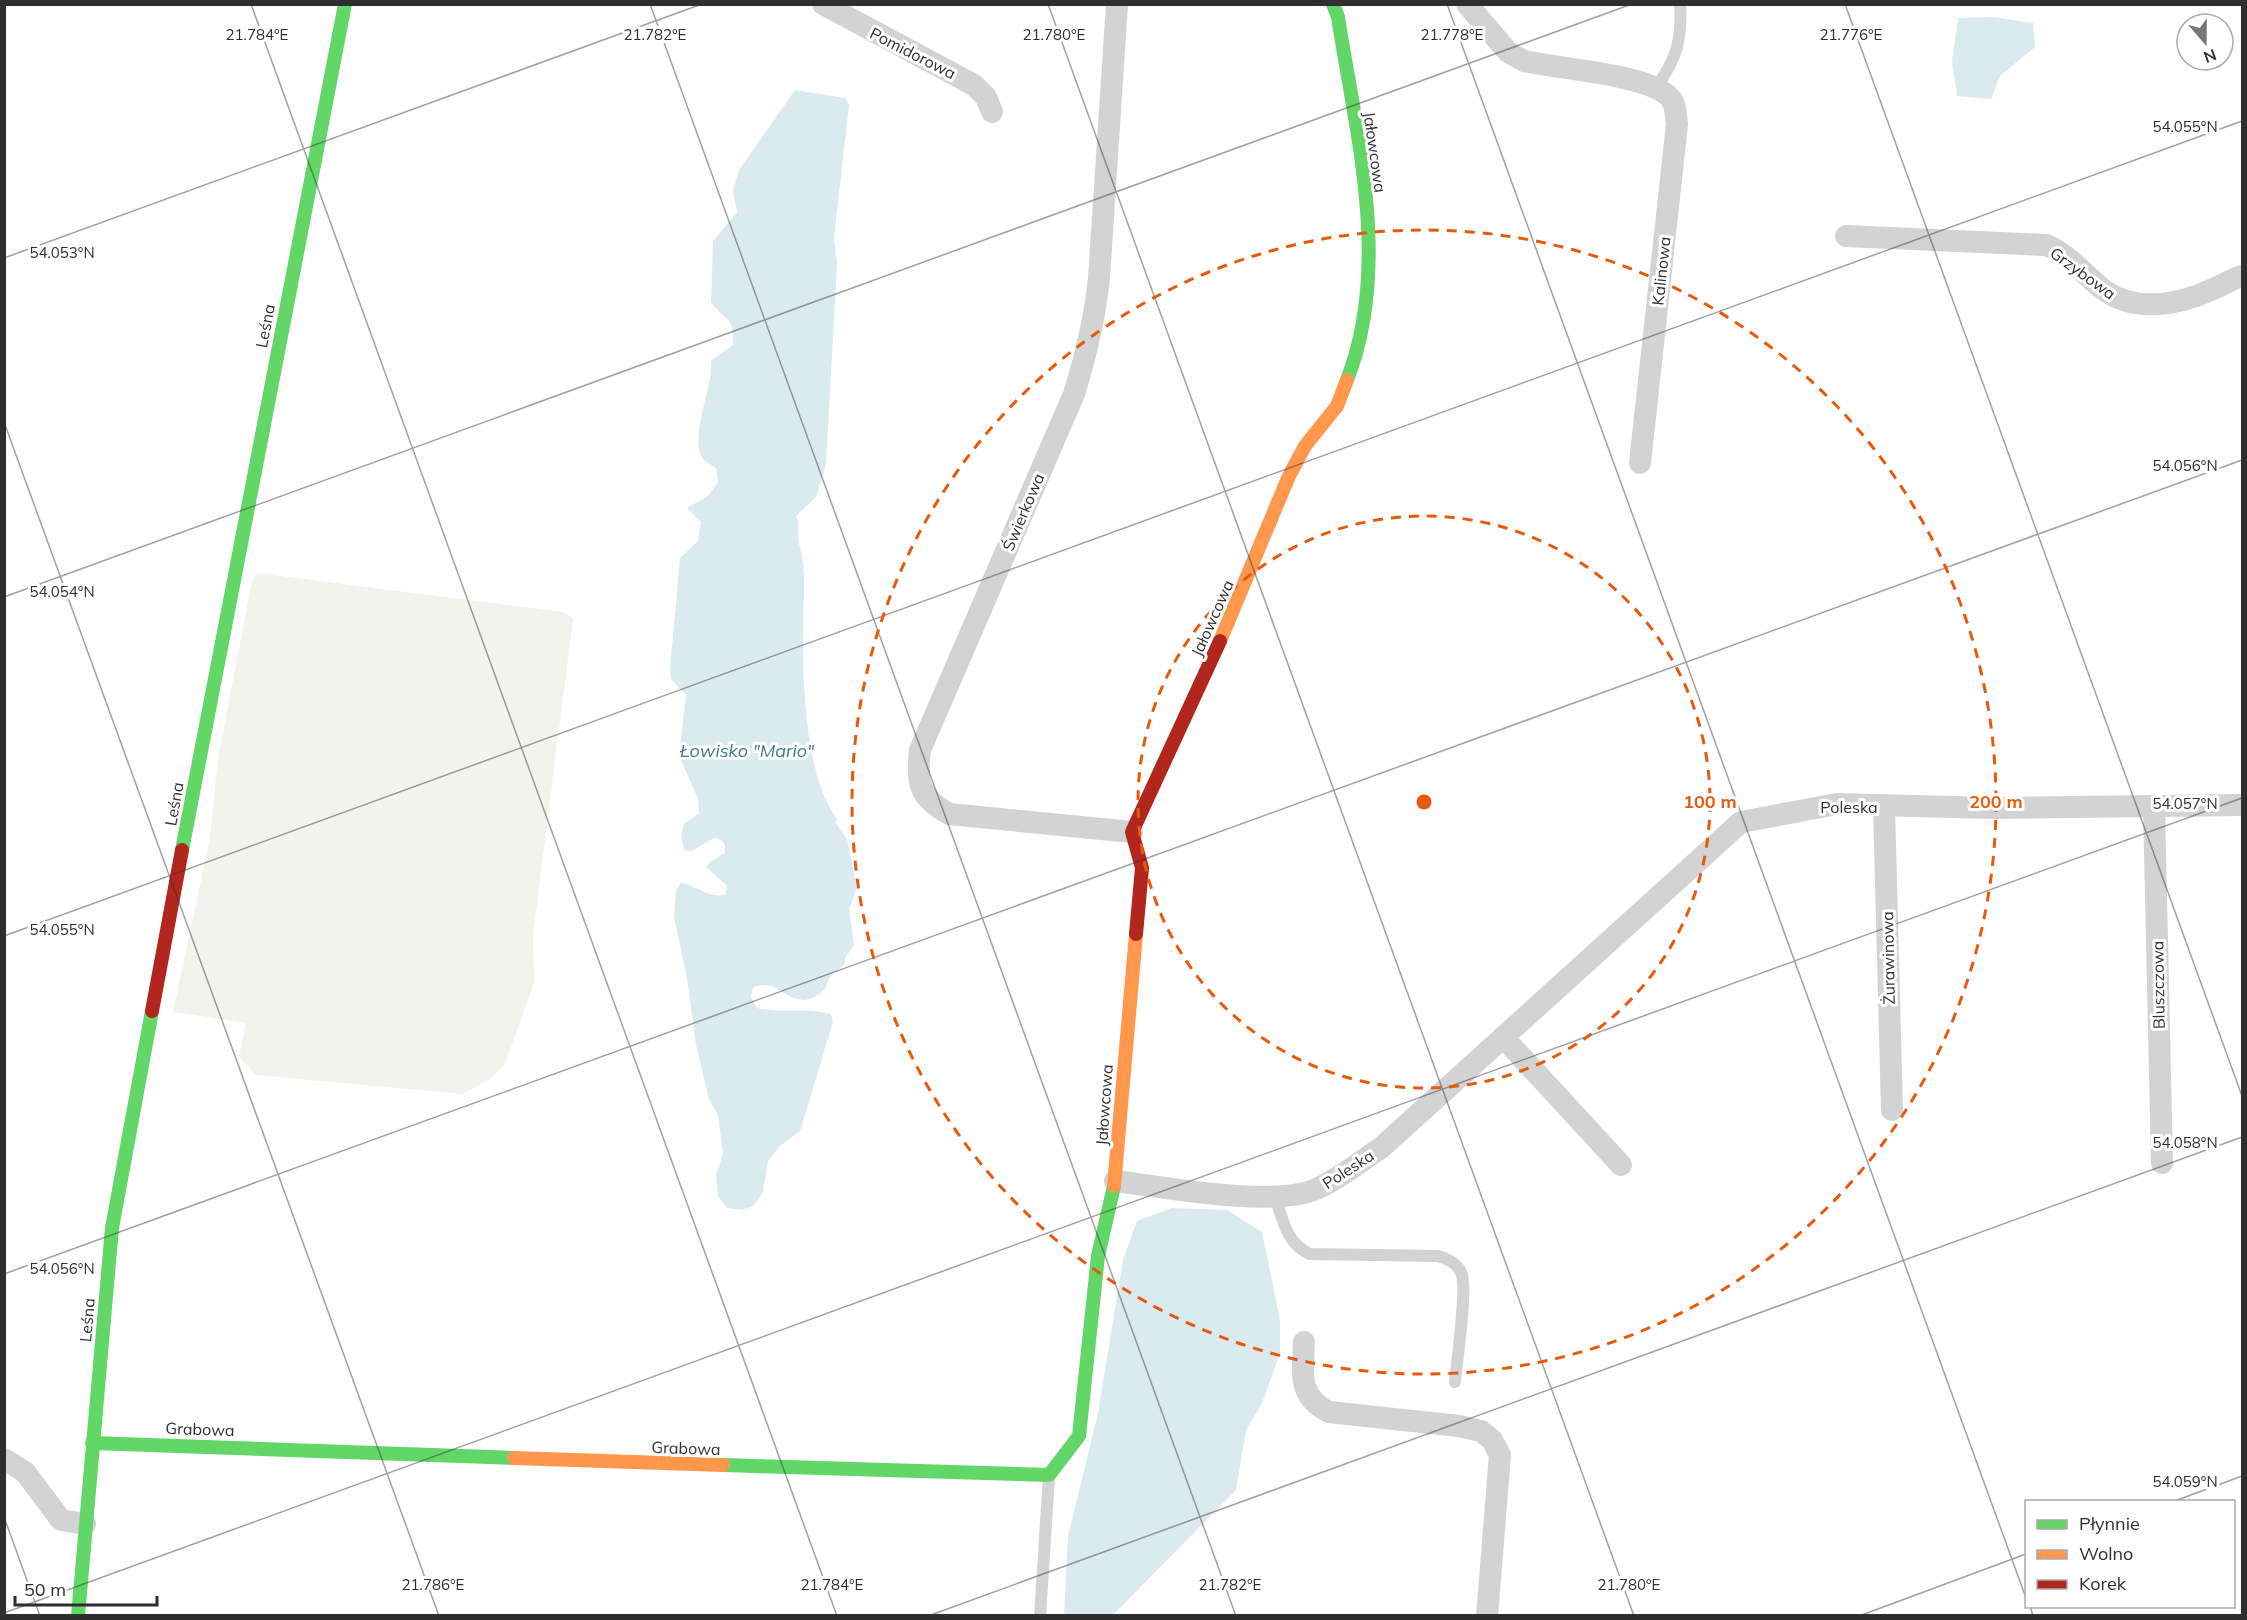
<svg xmlns="http://www.w3.org/2000/svg" width="2247" height="1620" font-family="Mulish,sans-serif">
	<rect width="100%" height="100%" fill="#fff"/>
	<!-- green -->
	<polygon fill="#f1f3ec" points="257,573 564,612 573,619 533,935 534,983 505,1064 490,1079 463,1094 256,1075 239,1057 246,1023 173,1012 210,838 218,758 252,581"/>
	<!-- water -->
	<g fill="#daebf0">
		<polygon points="1994,17 2033,23 2035,47 2000,76 1991,99 1957,96 1952,61 1958,18"/>
		<path d="M 795,90 L 845,98 L 849,105 L 834,238 L 837,264 L 826,465 L 816,497 L 796,516 C 801,526 796,536 800,547 C 807,573 803,601 803,628 C 802,680 806,779 837,819 L 835,822 L 847,839 L 857,888 L 849,909 L 854,945 L 845,958 L 845,964 C 841,968 834,971 831,976 C 826,981 828,987 822,992 C 791,1017 780,974 753,988 L 751,997 L 757,1008 C 782,1014 806,1007 831,1014 L 833,1022 L 800,1131 L 780,1146 L 768,1161 L 763,1192 L 754,1205 L 743,1210 L 727,1208 L 718,1196 L 716,1175 L 723,1154 L 718,1115 L 709,1099 L 696,1045 L 687,978 L 674,917 L 676,890 L 681,883 C 696,885 712,900 726,894 L 727,886 L 706,867 L 710,862 L 725,853 L 725,845 L 721,840 L 714,838 L 691,851 L 684,850 L 681,836 L 684,824 L 699,813 L 698,799 L 679,755 L 686,695 L 671,679 L 670,668 L 680,558 L 698,541 L 701,522 L 687,508 L 708,496 L 718,482 L 716,468 C 712,466 707,463 704,460 C 687,442 714,385 711,361 L 733,345 C 735,315 724,321 711,302 L 713,241 L 737,212 L 733,191 L 739,170 Z"/>
		<polygon points="1172,1208 1227,1210 1262,1232 1280,1320 1280,1354 1262,1403 1246,1431 1236,1490 1116,1612 1111,1616 1064,1616 1068,1536 1098,1413 1123,1260 1137,1221"/>
	</g>
	<g fill="none" stroke-linecap="round" stroke-linejoin="round">
		<!-- lane -->
		<g stroke="#d3d3d3" stroke-width="12">
			<path d="M 1657,86 C 1677,58 1682,40 1680,4"/>
			<path d="M 1275,1197 C 1283,1220 1286,1243 1310,1254 L 1438,1256 C 1448,1259 1459,1264 1462,1275 C 1467,1295 1457,1358 1455,1382"/>
			<polyline points="1040,1616 1049,1476"/>
		</g>
		<!-- street -->
		<g stroke="#d3d3d3" stroke-width="22">
			<polyline points="823,4 974,85 986,97 992,112"/>
			<path d="M 1117,4 L 1099,278 C 1095,318 1086,355 1074,394 L 920,750 C 916,783 919,797 949,814 L 1132,832"/>
			<path d="M 1467,4 L 1508,52 L 1524,61 C 1556,69 1659,74 1673,102 C 1676,108 1676,118 1677,124 L 1640,463"/>
			<path d="M 1846,236 L 2046,245 C 2069,254 2084,275 2104,290 C 2136,313 2179,305 2213,289 C 2223,285 2232,279 2242,276"/>
			<polyline points="1884,807 1892,1110"/>
			<polyline points="2154,807 2162,1163"/>
			<polyline points="1503,1037 1621,1165"/>
			<path d="M 1115,1181 C 1163,1187 1274,1208 1316,1189 C 1339,1179 1361,1161 1382,1147 L 1741,822 L 1837,804 L 1991,808 L 2242,805"/>
			<path d="M 1304,1342 C 1303,1373 1297,1396 1329,1412 L 1459,1426 L 1481,1431 L 1492,1440 L 1500,1455 L 1487,1616"/>
			<polyline points="4,1459 25,1472 61,1520 85,1524"/>
		</g>
		<!-- fast -->
		<g stroke="#63d668" stroke-width="14">
			<path d="M 1333,4 L 1338,17 C 1356,134 1392,265 1347,380"/>
			<polyline points="182,850 345,4"/>
			<polyline points="92,1443 514,1458"/>
			<polyline points="723,1465 1049,1475 1079,1436 1098,1256 1114,1186"/>
			<polyline points="78,1616 112,1228 152,1011"/>
		</g>
		<!-- slow -->
		<g stroke="#ff974d" stroke-width="14">
			<polyline points="1220,641 1289,476 1305,446 1337,406 1347,380"/>
			<polyline points="1114,1186 1136,934"/>
			<polyline points="514,1458 723,1465"/>
		</g>
		<!-- jam -->
		<g stroke="#b3261e" stroke-width="14">
			<polyline points="1136,934 1142,868 1132,832 1220,641"/>
			<polyline points="152,1011 182,850"/>
		</g>
	</g>
	<!-- ticks -->
	<path fill="none" stroke="#2e2e2e" stroke-width="1.5" stroke-opacity="0.45" d="M 251,4 L 837,1616M 650,4 L 1236,1616M 1048,4 L 1634,1616M 1447,4 L 2026,1598M 1845,4 L 2242,1096M 4,258 L 702,4M 4,422 L 439,1616M 4,597 L 1632,4M 4,936 L 2242,121M 4,1274 L 2242,460M 2172,1502 L 2242,1476M 4,1517 L 40,1616M 2030,1606 L 2033,1616M 4,1613 L 2242,798M 928,1616 L 2242,1137M 1859,1616 L 2026,1554"/>
	<!-- distance rings -->
	<g fill="none" stroke="#e8590c" stroke-width="3" stroke-dasharray="10 8">
		<circle cx="1424" cy="802" r="286"/>
		<circle cx="1424" cy="802" r="572"/>
	</g>
	<g text-anchor="middle" stroke-width="6" stroke-linejoin="round" paint-order="stroke">
		<!-- street labels -->
		<g font-size="16" fill="#2e2e2e" stroke="#fff">
			<text transform="translate(913 53) rotate(27)" y="6">Pomidorowa</text>
			<text transform="translate(1375 152) rotate(82)" y="6">Jałowcowa</text>
			<text transform="translate(1661 271) rotate(-84)" y="6">Kalinowa</text>
			<text transform="translate(2083 273) rotate(36)" y="6">Grzybowa</text>
			<text transform="translate(265 326) rotate(-79)" y="6">Leśna</text>
			<text transform="translate(1023 512) rotate(-67)" y="6">Świerkowa</text>
			<text transform="translate(1212 618) rotate(-66)" y="6">Jałowcowa</text>
			<text transform="translate(174 804) rotate(-80)" y="6">Leśna</text>
			<text x="1849" y="813">Poleska</text>
			<text transform="translate(1888 958) rotate(-91)" y="6">Żurawinowa</text>
			<text transform="translate(2158 985) rotate(-91)" y="6">Bluszczowa</text>
			<text transform="translate(1104 1105) rotate(-86)" y="6">Jałowcowa</text>
			<text transform="translate(1348 1169) rotate(-33)" y="6">Poleska</text>
			<text transform="translate(87 1320) rotate(-85)" y="6">Leśna</text>
			<text transform="translate(200 1429) rotate(2)" y="6">Grabowa</text>
			<text transform="translate(686 1448) rotate(2)" y="6">Grabowa</text>
		</g>
		<!-- water labels -->
		<g font-size="18" font-style="italic" fill="#427a8a" stroke="#fff">
			<text x="747" y="757">Łowisko "Mario"</text>
		</g>
	</g>
	<g font-size="15" text-anchor="middle" fill="#2e2e2e" stroke="#fff" stroke-width="6" stroke-linejoin="round" paint-order="stroke">
		<text x="257" y="40">21.784°E</text>
		<text x="655" y="40">21.782°E</text>
		<text x="1054" y="40">21.780°E</text>
		<text x="1452" y="40">21.778°E</text>
		<text x="1851" y="40">21.776°E</text>
		<text x="2185" y="132">54.055°N</text>
		<text x="62" y="258">54.053°N</text>
		<text x="2185" y="471">54.056°N</text>
		<text x="62" y="597">54.054°N</text>
		<text x="2185" y="809">54.057°N</text>
		<text x="62" y="935">54.055°N</text>
		<text x="2185" y="1148">54.058°N</text>
		<text x="62" y="1274">54.056°N</text>
		<text x="2185" y="1487">54.059°N</text>
		<text x="433" y="1590">21.786°E</text>
		<text x="832" y="1590">21.784°E</text>
		<text x="1230" y="1590">21.782°E</text>
		<text x="1629" y="1590">21.780°E</text>
	</g>
	<circle cx="1424" cy="802" r="9" fill="#e8590c" stroke="#fff" stroke-width="3"/>
	<g font-size="18" text-anchor="middle" font-weight="bold" fill="#e8590c" stroke="#fff" stroke-width="6" stroke-linejoin="round" paint-order="stroke">
		<text x="1710" y="808">100 m</text>
		<text x="1996" y="808">200 m</text>
	</g>
	<!-- border -->
	<rect width="2247" height="1620" fill="none" stroke="#2e2e2e" stroke-width="12"/>
	<!-- legend -->
	<rect x="2025" y="1500" width="210" height="108" fill="#ffffff" stroke="#ababab" stroke-width="1.5"/>
	<rect x="2037" y="1520" width="30" height="9" fill="#63d668" stroke="#ababab" stroke-width="1.5"/>
	<text x="2079" y="1530" font-size="18" fill="#2e2e2e">Płynnie</text>
	<rect x="2037" y="1550" width="30" height="9" fill="#ff974d" stroke="#ababab" stroke-width="1.5"/>
	<text x="2079" y="1560" font-size="18" fill="#2e2e2e">Wolno</text>
	<rect x="2037" y="1580" width="30" height="9" fill="#b3261e" stroke="#ababab" stroke-width="1.5"/>
	<text x="2079" y="1590" font-size="18" fill="#2e2e2e">Korek</text>
	<!-- north arrow -->
	<g transform="translate(2205 42) rotate(160)"><circle r="28" fill="#ffffff" stroke="#ababab" stroke-width="1.5"/>
	<path d="M0-4.5L10 22L0 15L-10 22Z" fill="#777777"/>
	<text y="-9" font-size="16" font-weight="bold" text-anchor="middle" fill="#2e2e2e">N</text>
	</g>
	<!-- scale -->
	<path d="M15 1596v9h142v-9" fill="none" stroke="#2e2e2e" stroke-width="3"/>
	<text x="24" y="1596" font-size="18" fill="#2e2e2e" stroke="#ffffff" stroke-width="4.5" paint-order="stroke">50 m</text>
</svg>
